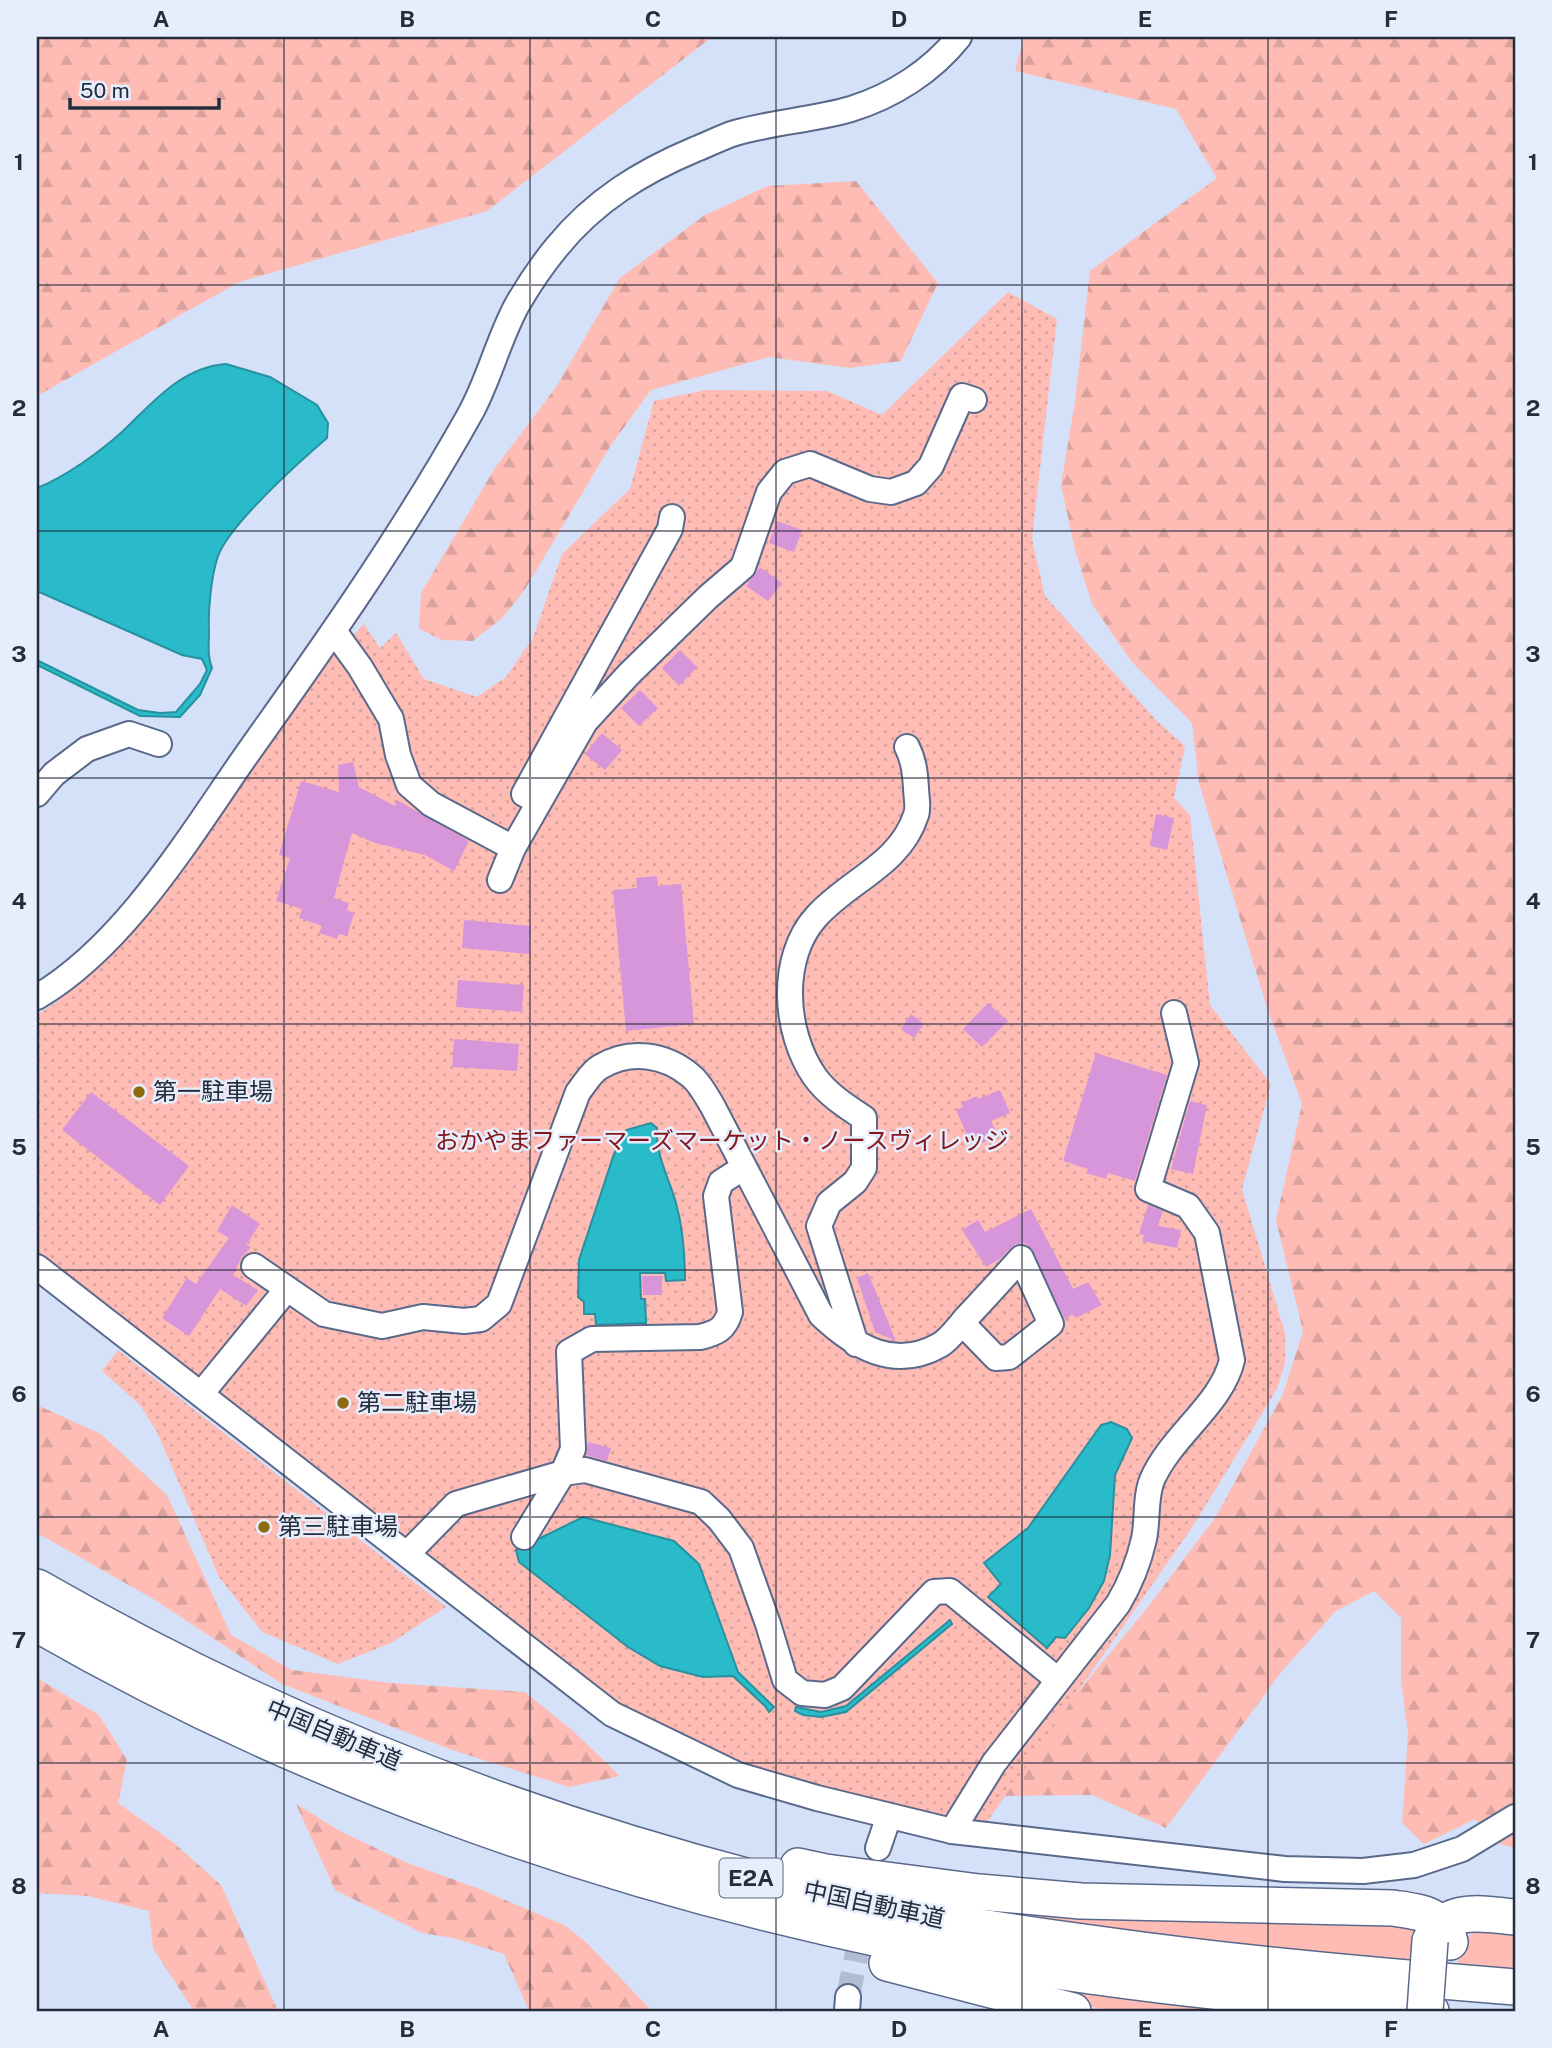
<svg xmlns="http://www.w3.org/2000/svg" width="1552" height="2048" font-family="'Public Sans','Noto Sans JP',sans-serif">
	<defs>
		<pattern id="forest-firs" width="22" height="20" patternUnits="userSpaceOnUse" patternTransform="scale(1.75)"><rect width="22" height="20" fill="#febcb5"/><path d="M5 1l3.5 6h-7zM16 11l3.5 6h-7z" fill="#daa29d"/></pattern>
		<pattern id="park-dots" width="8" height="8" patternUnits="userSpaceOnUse" patternTransform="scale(1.75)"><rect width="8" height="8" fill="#febcb5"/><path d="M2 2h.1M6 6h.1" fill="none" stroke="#daa29d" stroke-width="1.8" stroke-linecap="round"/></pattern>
	</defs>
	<rect width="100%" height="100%" fill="#d5e1f9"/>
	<!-- green -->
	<g fill="#febcb5">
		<polygon points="951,1908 1408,1926 1422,1937 1421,1965 1310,1956"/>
		<polygon points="1515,1928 1515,1973 1457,1968 1459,1940 1479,1931"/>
		<polygon points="993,1981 1292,2011 1108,2011"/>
	</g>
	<!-- forest -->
	<g fill="url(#forest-firs)">
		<polygon points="37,37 712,37 487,211 239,282 37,396"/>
		<polygon points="1024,37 1515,37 1515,1848 1500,1844 1475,1819 1424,1844 1402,1823 1408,1733 1401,1681 1401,1618 1374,1591 1336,1611 1283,1670 1166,1828 1092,1795 992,1796 1148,1607 1215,1518 1283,1394 1303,1331 1276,1220 1302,1104 1267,1008 1199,783 1192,723 1131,661 1092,604 1075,550 1061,485 1075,401 1090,271 1217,178 1176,109 1015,71"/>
		<polygon points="856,181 938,283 901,361 850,368 769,357 651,390 611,445 524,591 502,618 473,641 442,640 419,629 421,593 495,468 556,387 620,278 705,215 768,186"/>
		<polygon points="37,1405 101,1434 167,1495 231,1635 292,1670 391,1683 525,1692 573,1731 620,1776 569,1787 452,1750 282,1684 155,1600 37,1533"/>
		<polygon points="37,1678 99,1715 127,1760 118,1803 173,1842 221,1885 278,2011 194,2011 153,1948 149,1911 88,1896 37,1893"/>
		<polygon points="296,1804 340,1831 405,1862 477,1888 564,1925 585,1941 652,2011 529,2011 504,1954 453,1938 422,1933 335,1890"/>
	</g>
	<!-- park -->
	<g fill="url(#park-dots)">
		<polygon points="1008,292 1057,319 1032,539 1045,596 1156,720 1185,746 1174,798 1190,815 1210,1005 1271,1084 1242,1189 1285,1333 1285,1363 1277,1389 1193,1526 985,1825 756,1770 636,1716 37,1252 37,1015 58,1001 160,899 326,664 364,624 380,648 396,633 424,679 477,697 506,677 533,638 562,554 630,489 654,401 706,390 827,391 882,415"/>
		<polygon points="118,1350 446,1607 391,1643 338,1664 262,1632 219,1577 157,1432 140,1405 102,1371"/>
	</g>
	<!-- water -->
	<g fill="#29bbca" stroke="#28909f" stroke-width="2">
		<path d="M 226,364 L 270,377 L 317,405 L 328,423 L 327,438 C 299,462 230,524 218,556 C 211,577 208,610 209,631 C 209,645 207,655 212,668 L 200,695 L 180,717 L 140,716 L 37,665 L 37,660 L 138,710 L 160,713 L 176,712 L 200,684 L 207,670 L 202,659 L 182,655 L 37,591 L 37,488 C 65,477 100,452 123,431 C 153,402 182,367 226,364 Z"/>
		<path d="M 651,1123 L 657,1128 C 655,1154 669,1178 676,1203 C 683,1229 685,1253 685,1280 L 666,1281 L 665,1273 L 640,1273 L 641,1299 L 645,1299 L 646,1323 L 596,1325 L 595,1314 L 584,1314 L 584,1302 L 578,1297 L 579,1260 L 614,1154 L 626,1130 Z"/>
		<polygon points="1111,1422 1127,1429 1132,1438 1115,1475 1110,1555 1104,1581 1089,1608 1065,1638 1056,1637 1047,1648 988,1597 1001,1584 984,1563 1028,1528 1101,1425"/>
		<polygon points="583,1517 674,1541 699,1564 738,1672 774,1707 769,1712 765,1706 733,1676 703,1677 660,1666 628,1647 519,1562 516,1550"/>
		<polygon points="950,1620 952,1624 846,1712 821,1717 803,1715 795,1711 796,1707 821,1712 846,1706"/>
	</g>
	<!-- building -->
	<g fill="#d796d9">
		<polygon points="777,521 802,530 794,552 769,543"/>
		<polygon points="760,567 782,583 768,601 746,586"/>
		<polygon points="680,650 697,667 679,686 662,668"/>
		<polygon points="640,690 658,708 639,726 621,708"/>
		<polygon points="602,733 622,750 605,770 585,754"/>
		<polygon points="353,762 359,787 395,806 397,800 469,841 454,871 425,855 375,843 352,833 334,898 349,903 347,910 354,913 347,936 339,934 337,939 319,933 322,926 299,918 302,909 276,901 290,858 279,855 301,781 339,792 338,765"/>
		<polygon points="1156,814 1174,818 1167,850 1150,846"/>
		<polygon points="657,876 658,886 681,884 694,1024 626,1031 613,890 637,888 636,878"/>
		<polygon points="464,920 531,926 529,954 462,948"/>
		<polygon points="458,980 524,985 522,1012 456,1007"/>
		<polygon points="988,1003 1008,1021 982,1047 963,1029"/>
		<polygon points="911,1014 924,1024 914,1038 901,1029"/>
		<polygon points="454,1039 519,1044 517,1071 452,1067"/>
		<polygon points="1096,1053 1167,1075 1135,1181 1108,1173 1106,1179 1086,1173 1088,1169 1063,1161"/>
		<polygon points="1000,1090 1010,1113 991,1121 998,1135 973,1148 956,1110 963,1107 961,1103 977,1096 978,1099"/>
		<polygon points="91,1092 189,1166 160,1205 62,1130"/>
		<polygon points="1190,1101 1207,1105 1193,1174 1171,1169"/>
		<polygon points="232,1205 260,1224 246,1245 251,1247 241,1258 233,1275 258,1290 246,1306 220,1289 189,1336 162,1318 187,1278 196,1284 229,1238 217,1231"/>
		<polygon points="1148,1205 1163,1211 1158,1226 1181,1230 1177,1248 1142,1241 1144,1235 1139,1234"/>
		<polygon points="1031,1209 1073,1289 1088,1282 1102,1305 1076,1318 1072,1314 1065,1320 1030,1247 1025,1243 1015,1244 1001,1258 986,1267 962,1230 978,1220 985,1232"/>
		<polygon points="868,1273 896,1341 875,1332 857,1278"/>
		<polygon points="642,1276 662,1276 662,1295 643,1295"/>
		<polygon points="588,1442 611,1448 607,1461 586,1455"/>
	</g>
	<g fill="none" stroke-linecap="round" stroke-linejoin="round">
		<!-- minor-tunnel -->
		<polyline stroke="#b2bdd3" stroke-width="24" stroke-dasharray="24 12" stroke-linecap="butt" points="848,1997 864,1918"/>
		<!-- minor casing -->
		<g stroke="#59698c" stroke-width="28">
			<g id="minor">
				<polyline points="334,631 360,667 391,719 398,755 409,785 431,804 513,848"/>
				<polyline points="37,794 54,774 87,749 129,734 159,744"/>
				<polyline points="539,802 524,794 670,529 672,517"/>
				<polyline points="500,880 513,848 585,722 629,674 708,597 743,567 769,492 785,472 810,464 870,489 891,492 916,483 931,466 962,396 974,400"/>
				<path d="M 37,997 C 124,946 188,839 245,757 C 324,646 403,534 470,414 C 489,380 498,340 517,305 C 528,286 542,265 556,248 C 594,201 641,172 696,149 C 709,144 722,137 735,133 C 773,122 813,120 851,109 C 893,96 932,71 959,37"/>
				<path d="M 254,1266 L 324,1314 L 382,1326 L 423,1317 L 464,1321 L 481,1319 L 499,1304 L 578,1092 C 584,1085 591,1072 600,1067 C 630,1049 665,1054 691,1076 C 700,1083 707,1097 713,1107 L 821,1315 C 855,1347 894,1371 940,1345 C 950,1339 959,1326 966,1318 C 985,1298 1003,1278 1021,1258 L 1051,1324 L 1009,1357 L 996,1358 L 962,1323"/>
				<polyline points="37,1267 612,1714 738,1775 817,1798 952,1831 1285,1869 1363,1871 1414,1865 1462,1849 1515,1817"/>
				<path d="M 856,1344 L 819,1226 L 829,1203 L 855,1182 L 864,1168 L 864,1118 C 847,1107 827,1094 815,1077 C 784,1033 779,958 816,917 C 849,880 900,865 916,815 C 919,807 916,796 916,788 C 915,773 914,761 907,747"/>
				<polyline points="201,1394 287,1289"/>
				<path d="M 524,1537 L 563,1473 L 573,1449 L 569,1352 L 592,1339 L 700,1337 C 717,1333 725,1329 730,1312 L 716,1196 L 721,1182 L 743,1168"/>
				<polyline points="407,1554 456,1504 563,1473 585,1470 701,1502 719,1519 741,1548 768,1624 785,1680 802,1693 825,1695 842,1688 934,1592 950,1591 1058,1680"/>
				<path d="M 952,1831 L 994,1763 L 1118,1604 C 1130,1584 1139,1561 1144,1539 C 1148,1520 1145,1497 1152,1480 C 1171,1436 1222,1404 1232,1360 L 1207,1233 L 1188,1206 L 1148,1189 L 1186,1063 L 1174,1013"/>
				<polyline points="878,1848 889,1816"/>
				<polyline points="847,2011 848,1997"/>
			</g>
		</g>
		<!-- highway casing -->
		<g stroke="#59698c" stroke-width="38">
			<g id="highway">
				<path d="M 37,1587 C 307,1742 594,1848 898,1912 C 967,1926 1036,1936 1106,1945 C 1242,1964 1378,1976 1515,1987"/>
				<path d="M 37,1624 C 301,1776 594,1880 893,1942 C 1069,1979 1251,1997 1431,2011"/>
				<path d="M 798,1866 L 826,1872 L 979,1892 L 1081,1901 L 1393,1908 C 1419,1912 1443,1913 1450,1942"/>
				<path d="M 1430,1941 C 1446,1905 1483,1914 1515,1917"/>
				<polyline points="887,1963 1073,2011"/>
			</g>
		</g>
		<!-- minor -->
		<use href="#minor" stroke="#fff" stroke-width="24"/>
		<!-- highway -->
		<use href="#highway" stroke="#fff" stroke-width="35"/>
		<!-- highway-bridge casing -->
		<g stroke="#59698c" stroke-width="38" stroke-linecap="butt">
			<polyline id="highway-bridge" points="1425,2011 1430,1941"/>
		</g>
		<!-- highway-bridge -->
		<use href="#highway-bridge" stroke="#fff" stroke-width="35"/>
	</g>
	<!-- grid -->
	<path fill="none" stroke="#252c3b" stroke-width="2" stroke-opacity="0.55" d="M 284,37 L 284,2011M 530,37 L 530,2011M 776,37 L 776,2011M 1022,37 L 1022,2011M 1268,37 L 1268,2011M 37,285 L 1515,285M 37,531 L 1515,531M 37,778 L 1515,778M 37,1024 L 1515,1024M 37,1270 L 1515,1270M 37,1517 L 1515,1517M 37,1763 L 1515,1763"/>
	<!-- markers -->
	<g fill="#8d6b0e" stroke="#e6eefe" stroke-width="2.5">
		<circle cx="139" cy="1092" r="7"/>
		<circle cx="343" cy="1403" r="7"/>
		<circle cx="264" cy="1527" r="7"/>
	</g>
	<g text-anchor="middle" stroke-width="5" stroke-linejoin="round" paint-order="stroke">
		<!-- shield labels -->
		<rect fill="#e6eefe" stroke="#5f6676" stroke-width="2" x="719.5" y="1858.5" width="63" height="39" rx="5"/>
		<g font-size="23" font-weight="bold" fill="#252c3b">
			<text x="751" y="1886">E2A</text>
		</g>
		<!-- poi labels -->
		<g font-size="24" fill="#252c3b" stroke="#e6eefe" text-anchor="start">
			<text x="153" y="1100">第一駐車場</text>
			<text x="357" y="1411">第二駐車場</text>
			<text x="278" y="1535">第三駐車場</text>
		</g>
		<!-- park labels -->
		<g font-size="24" fill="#851518" stroke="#e6eefe">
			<text x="722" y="1149">おかやまファーマーズマーケット・ノースヴィレッジ</text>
		</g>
		<!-- street labels -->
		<g font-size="24" fill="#252c3b" stroke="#e6eefe">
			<text transform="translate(334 1735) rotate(23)" y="8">中国自動車道</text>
			<text transform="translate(874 1905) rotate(12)" y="8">中国自動車道</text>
		</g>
	</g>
	<!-- border -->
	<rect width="1552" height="2048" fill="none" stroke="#e6eefe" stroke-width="77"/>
	<!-- scale -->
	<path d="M70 98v10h149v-10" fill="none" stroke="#252c3b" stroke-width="3.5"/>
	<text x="80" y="98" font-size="21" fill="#252c3b" stroke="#e6eefe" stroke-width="5" paint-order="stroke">50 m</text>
	<rect x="38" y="38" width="1476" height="1972" fill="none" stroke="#252c3b" stroke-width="2.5"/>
	<g font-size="23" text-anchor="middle" font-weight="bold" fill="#252c3b">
		<text x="161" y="27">A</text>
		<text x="407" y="27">B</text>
		<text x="653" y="27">C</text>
		<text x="899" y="27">D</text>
		<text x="1145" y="27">E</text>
		<text x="1391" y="27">F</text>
		<text x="19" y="170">1</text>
		<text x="1533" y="170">1</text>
		<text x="19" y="416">2</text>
		<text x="1533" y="416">2</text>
		<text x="19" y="662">3</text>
		<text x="1533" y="662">3</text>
		<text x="19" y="909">4</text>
		<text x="1533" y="909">4</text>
		<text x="19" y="1155">5</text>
		<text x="1533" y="1155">5</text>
		<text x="19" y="1402">6</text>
		<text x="1533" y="1402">6</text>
		<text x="19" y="1648">7</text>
		<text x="1533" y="1648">7</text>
		<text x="19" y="1894">8</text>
		<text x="1533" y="1894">8</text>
		<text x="161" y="2037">A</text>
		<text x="407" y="2037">B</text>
		<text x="653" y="2037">C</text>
		<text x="899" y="2037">D</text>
		<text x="1145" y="2037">E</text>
		<text x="1391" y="2037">F</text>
	</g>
</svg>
